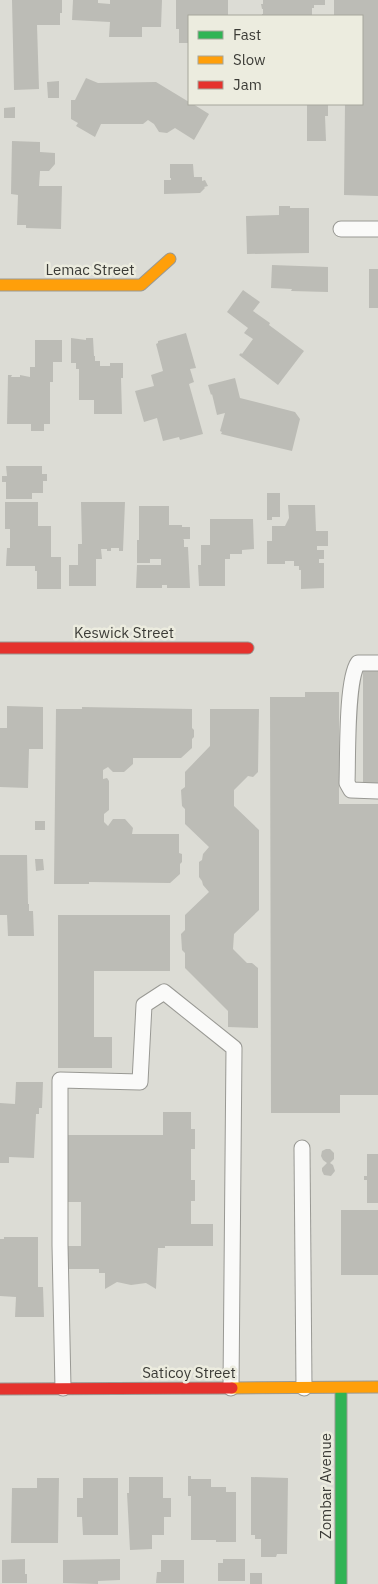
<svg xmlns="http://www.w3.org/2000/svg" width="378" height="1584" font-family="'IBM Plex Sans',sans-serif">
	<rect width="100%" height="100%" fill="#dcdcd5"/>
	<!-- building -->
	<g fill="#bcbcb6">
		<polygon points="12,0 62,0 62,13 60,13 60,25 37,25 39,89 14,90"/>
		<polygon points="73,0 98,0 98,3 110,4 110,0 162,0 161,27 142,27 142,37 109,37 110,22 72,20"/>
		<polygon points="176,0 228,0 228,16 189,16 189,43 179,43 179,29 176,29"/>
		<polygon points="263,0 325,0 325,5 314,5 314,8 312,8 312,16 262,16 262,14 263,14 263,9 262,9 261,4 263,4"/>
		<polygon points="334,0 378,0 378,196 344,195 345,104 362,104 362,16 334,16"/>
		<polygon points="86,78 98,83 156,82 189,102 189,104 193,104 209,114 194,140 175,128 167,133 159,132 154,124 148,120 143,124 101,124 95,137 76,126 78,123 71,119 71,100 75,100"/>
		<polygon points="59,81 59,98 48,98 47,82"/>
		<polygon points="307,104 328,104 328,116 325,116 326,141 307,141"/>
		<polygon points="15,107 15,118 4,118 4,108"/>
		<polygon points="12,141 40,142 40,152 55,153 55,164 49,171 40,171 39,186 62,186 61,229 26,228 26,225 17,225 18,195 11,194"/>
		<polygon points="170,164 193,164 194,177 202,177 202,181 205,180 208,186 204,187 205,188 200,193 164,194 164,180 171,180 171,178 170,178"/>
		<polygon points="279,206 290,206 290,208 309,208 309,253 247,254 246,216 279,215"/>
		<polygon points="272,265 328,267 328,292 291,291 292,289 271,288"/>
		<rect x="369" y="269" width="9" height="39"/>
		<polygon points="243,290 260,302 253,311 270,323 269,325 304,351 278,385 239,355 241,353 242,354 253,339 244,333 248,328 227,312"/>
		<polygon points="186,333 196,368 190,369 194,382 189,384 203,434 180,440 179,437 163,441 157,418 144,422 135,391 154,386 151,375 163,371 156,344 158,343 158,341"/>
		<polygon points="71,338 86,340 86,338 93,338 94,356 95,356 95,361 100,361 100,366 110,366 110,363 123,363 123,378 121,378 122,414 94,414 94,400 79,400 79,369 76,369 76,363 71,363"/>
		<polygon points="35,340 62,340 62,362 53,362 53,382 50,382 50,424 44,424 44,431 31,431 31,424 7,424 8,375 12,375 11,377 20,377 20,375 30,377 30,367 35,367"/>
		<polygon points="235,378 240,398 295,412 300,419 292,451 221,434 222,432 220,431 225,413 217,415 212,394 211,395 208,385"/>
		<polygon points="6,466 42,466 42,474 47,474 47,481 43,481 43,493 32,493 32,499 6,499 6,482 2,482 2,476 7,476"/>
		<polygon points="267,493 280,493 280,517 272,517 272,520 267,520"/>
		<polygon points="5,502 38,502 38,526 51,526 51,557 61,557 61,589 37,589 37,571 35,571 35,566 6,566 7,548 10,548 10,529 5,529"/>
		<polygon points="81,502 125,502 123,551 119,551 119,548 111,548 111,551 107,551 107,549 101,549 102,559 96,559 96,586 69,586 69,565 78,565 78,544 82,544"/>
		<polygon points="288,505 315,505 316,531 328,531 328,546 317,546 317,550 324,550 324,559 319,559 319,563 324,563 324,588 301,589 301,570 299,570 299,566 294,566 294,561 285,561 285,564 267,564 267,541 272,541 272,526 285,526 289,518"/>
		<polygon points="139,506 169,506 169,525 182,525 182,527 190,527 190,539 183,539 184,540 184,547 188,547 190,588 167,588 167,585 162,585 162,588 136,588 137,565 161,565 161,559 150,559 150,563 137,563 137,540 139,540"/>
		<polygon points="210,519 253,519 254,549 242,550 242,554 230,554 230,559 225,559 225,586 199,586 198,565 201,565 201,545 210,545"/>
		<rect x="363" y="670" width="15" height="115"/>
		<polygon points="305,692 339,692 339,804 378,804 378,1095 340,1095 340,1113 271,1113 270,697 305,697"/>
		<polygon points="7,706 43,707 43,749 29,749 28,788 0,787 0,728 7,728"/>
		<polygon points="82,707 192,709 192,728 194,730 194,737 192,739 192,748 181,758 133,758 133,764 124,772 113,772 108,767 103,770 103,779 107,778 109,781 109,810 104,814 104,822 108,826 113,819 125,819 133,828 132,834 179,834 179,853 182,854 182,862 180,864 180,874 170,883 89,882 89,884 54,884 56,709 82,709"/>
		<polygon points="210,709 259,709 258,772 253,777 248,776 234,790 234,806 259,830 259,910 234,934 233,949 247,963 252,963 258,968 258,1028 228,1027 228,1011 185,968 185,953 182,950 181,934 185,930 185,915 209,892 203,885 202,881 199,877 199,862 202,860 203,854 209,847 185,824 185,809 182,806 181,790 185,787 185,772 210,746"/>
		<rect x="35" y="821" width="10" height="9"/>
		<polygon points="0,855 27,855 28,904 29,904 29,911 33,911 34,936 8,936 7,915 0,915"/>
		<polygon points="35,859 43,859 44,870 36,871"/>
		<polygon points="58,915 170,915 170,971 94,971 94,1037 112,1037 112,1068 58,1068"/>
		<polygon points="16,1082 43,1082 42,1108 39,1108 39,1114 36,1114 34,1158 9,1157 9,1163 0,1163 0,1103 15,1104"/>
		<polygon points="163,1112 191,1112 191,1129 195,1129 195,1149 191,1149 191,1180 195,1180 195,1201 191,1201 191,1224 213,1224 213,1246 165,1246 165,1248 158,1248 156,1289 146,1283 131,1285 117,1282 105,1289 105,1273 99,1273 99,1269 68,1269 68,1246 81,1246 81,1202 68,1202 67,1135 163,1135"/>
		<polygon points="326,1149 330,1149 334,1153 334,1159 330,1163 333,1165 335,1171 331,1176 324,1175 322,1171 322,1168 327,1163 323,1160 321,1156 322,1151"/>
		<polygon points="367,1154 378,1154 378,1203 367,1203 367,1180 364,1180 364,1176 367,1176"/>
		<rect x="341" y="1210" width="37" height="65"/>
		<polygon points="4,1237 38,1237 38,1287 43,1287 44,1317 15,1317 16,1297 0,1296 0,1239 4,1239"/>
		<polygon points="188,1476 191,1476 191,1479 211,1479 211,1487 226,1487 226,1492 236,1492 236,1542 216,1542 216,1540 191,1540 191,1496 188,1496"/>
		<polygon points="129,1477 163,1477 163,1498 171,1498 171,1517 164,1517 164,1535 152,1535 152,1549 130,1550 127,1493 129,1493"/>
		<polygon points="251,1477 288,1478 287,1554 277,1554 276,1557 261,1557 261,1539 255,1539 255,1535 251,1535"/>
		<polygon points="37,1478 59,1478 58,1543 11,1543 12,1488 37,1488"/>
		<polygon points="83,1478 118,1478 118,1535 83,1535 82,1517 77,1517 77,1498 83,1498"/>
		<polygon points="25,1559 25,1574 27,1574 27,1583 2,1583 2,1560"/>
		<polygon points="120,1559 120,1580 98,1581 98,1584 63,1583 63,1560"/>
		<polygon points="223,1559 245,1559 245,1581 218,1581 218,1563 223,1563"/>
		<polygon points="161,1560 184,1560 184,1583 156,1583 157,1572 161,1572"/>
		<rect x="250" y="1573" width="12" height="11"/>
	</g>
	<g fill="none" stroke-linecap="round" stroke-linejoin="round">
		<!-- lane casing -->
		<g stroke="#999994" stroke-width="17">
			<g id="lane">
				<polyline points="341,229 378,229"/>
				<path d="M 378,663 L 358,663 C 346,680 348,758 347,783 L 351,790 L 378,791"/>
				<polyline points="302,1148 304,1388"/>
				<polyline points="63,1388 60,1245 60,1080 140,1082 144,1005 164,992 234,1048 231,1388"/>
			</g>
		</g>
		<!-- fast casing -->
		<g stroke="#999994" stroke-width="13">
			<polyline id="fast" points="341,1388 341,1584"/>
		</g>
		<!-- slow casing -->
		<g stroke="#999994" stroke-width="13">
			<g id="slow">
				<polyline points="0,285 141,285 170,259"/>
				<polyline points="232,1388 378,1387"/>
			</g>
		</g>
		<!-- jam casing -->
		<g stroke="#999994" stroke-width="13">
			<g id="jam">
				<polyline points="0,648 248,648"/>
				<polyline points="0,1389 232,1388"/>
			</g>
		</g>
		<!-- lane -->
		<use href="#lane" stroke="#fafaf9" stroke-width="15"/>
		<!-- fast -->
		<use href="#fast" stroke="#30b455" stroke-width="11"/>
		<!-- slow -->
		<use href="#slow" stroke="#ff9f0a" stroke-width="11"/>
		<!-- jam -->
		<use href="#jam" stroke="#e5322d" stroke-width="11"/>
	</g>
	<g text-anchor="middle" stroke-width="5" stroke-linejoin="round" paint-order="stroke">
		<!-- street labels -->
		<g font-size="15" fill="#3c3c37" stroke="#ececdf">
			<text x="90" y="275">Lemac Street</text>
			<text x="124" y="638">Keswick Street</text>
			<text x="189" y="1378">Saticoy Street</text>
			<text transform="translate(326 1486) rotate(-90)" y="5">Zombar Avenue</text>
		</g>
	</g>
	<!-- legend -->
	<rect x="188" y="15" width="175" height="90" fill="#ececdf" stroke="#a6a69c"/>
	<rect x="198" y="31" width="25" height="8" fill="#30b455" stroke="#a6a69c"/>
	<text x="233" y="40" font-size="15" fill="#3c3c37">Fast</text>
	<rect x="198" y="56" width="25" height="8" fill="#ff9f0a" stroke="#a6a69c"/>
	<text x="233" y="65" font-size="15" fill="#3c3c37">Slow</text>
	<rect x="198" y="81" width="25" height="8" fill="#e5322d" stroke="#a6a69c"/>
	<text x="233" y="90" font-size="15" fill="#3c3c37">Jam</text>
</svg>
